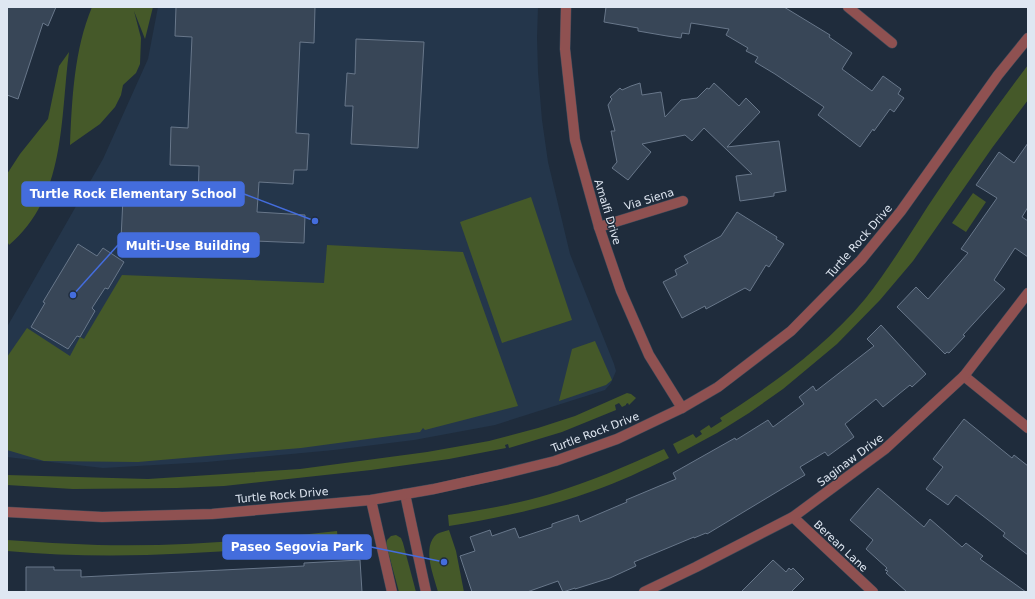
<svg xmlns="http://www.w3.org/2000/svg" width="1035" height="599" font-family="'DejaVu Sans',sans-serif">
	<rect width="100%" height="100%" fill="#1f2c3c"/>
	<!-- built -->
	<polygon fill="#24364b" points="158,7 538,7 537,37 538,72 542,120 548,162 570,254 614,364 616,371 611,383 605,390 495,425 414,440 334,450 207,462 103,468 7,457 7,327 103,159 148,59"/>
	<!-- green -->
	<g fill="#455929">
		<path d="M 92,7 L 153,7 L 145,39 L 134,11 L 141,38 L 140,64 L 136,73 L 123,85 L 121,95 L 115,107 L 100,124 L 70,145 C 72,99 74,50 92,7 Z"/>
		<path d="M 69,52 C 60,120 66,197 9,245 L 7,241 L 7,174 L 20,154 L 48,119 L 59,66 Z"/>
		<path d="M 1028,65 L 1028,100 L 992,148 L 913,261 L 880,300 L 837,344 L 783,389 L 749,413 L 717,433 L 678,454 L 673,444 L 693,434 L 696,438 L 702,434 L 700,431 L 709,425 L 711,428 L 722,421 L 720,418 C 772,385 825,347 865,299 C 888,270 908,237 928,206 C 960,158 993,111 1028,65 Z"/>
		<polygon points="973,193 986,202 966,232 952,223"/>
		<polygon points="531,197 572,320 502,343 460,222"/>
		<polygon points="327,245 463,252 518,406 425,430 423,428 420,432 301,448 138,462 44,461 7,450 7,357 27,328 70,356 80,337 84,339 122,275 324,283"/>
		<polygon points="595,341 612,380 606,385 559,401 572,349"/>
		<polygon points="627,393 631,394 636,398 629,405 628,403 626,404 626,405 622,407 619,403 615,405 616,410 562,432 509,448 508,444 505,445 506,448 449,459 371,470 224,486 177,488 73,489 7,485 7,475 148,479 300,469 427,452 489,441 538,428 575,416"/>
		<path d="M 664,449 L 669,458 C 644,470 619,482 593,491 C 546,508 498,518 449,526 L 448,515 C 482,510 517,504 550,494 C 589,482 627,466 664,449 Z"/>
		<path d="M 449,530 L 456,551 L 464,592 L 438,592 C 434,576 421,547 437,534 C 440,532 446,531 449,530 Z"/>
		<path d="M 337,531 L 338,540 C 228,553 117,561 7,551 L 7,540 C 37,542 68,544 98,545 C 178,547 258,540 337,531 Z"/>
		<polygon points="396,535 401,538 403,543 416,592 399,592 386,544 387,540 391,536"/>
	</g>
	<!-- building -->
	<g fill="#384657" stroke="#68778a">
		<polygon points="7,7 56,7 48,26 43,23 18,99 7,95"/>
		<polygon points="176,7 315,7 314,43 300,42 296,133 309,134 307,170 294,170 293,184 259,182 257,212 305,215 304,243 255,241 255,246 162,239 162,241 121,239 123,198 198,202 199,166 170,165 171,127 188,128 192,37 175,36"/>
		<polygon points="606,7 784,7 830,35 829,37 852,53 842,69 872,91 883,76 901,89 898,94 904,98 894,112 890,109 874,131 873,129 860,147 818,115 824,107 775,74 755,62 758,57 746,51 748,48 726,35 729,29 691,23 689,34 682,33 681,38 667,36 638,31 638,28 604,22"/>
		<polygon points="356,39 424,42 418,148 351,144 353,106 345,106 347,73 355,74"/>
		<polygon points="640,83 642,95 661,92 665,117 681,100 697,98 707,88 709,89 714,83 739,106 746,98 760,112 727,147 779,141 786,191 774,193 774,196 740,201 736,176 752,174 704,128 692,141 685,135 642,144 651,152 628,180 612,168 617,162 611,131 615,131 608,105 612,99 610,97 620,88 622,90 631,86"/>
		<polygon points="1028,143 1028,207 1022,217 1028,221 1028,257 1015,248 994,280 1005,289 963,335 965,336 949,353 947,352 945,354 897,307 916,287 928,299 968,253 961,249 997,198 976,185 999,152 1014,163"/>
		<polygon points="737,212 777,237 776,239 784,244 769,267 766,265 750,291 745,288 706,309 705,306 682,318 663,282 677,275 675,270 688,263 684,256 721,236"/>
		<polygon points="78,244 97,256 103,248 124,262 108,289 105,288 92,308 95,311 80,337 77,336 68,349 31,327 45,303 43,302"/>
		<polygon points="881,325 926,374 912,387 910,385 883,407 876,399 845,424 854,437 828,456 825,452 800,467 805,475 707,534 706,533 694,538 694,537 634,562 636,566 610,578 575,589 575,588 563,592 558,581 527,592 472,592 460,556 475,551 470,537 490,530 492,536 515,528 519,538 552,527 552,524 578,515 580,522 627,502 626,500 676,479 673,473 735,438 736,440 768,420 773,427 804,404 799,397 813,386 816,391 874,346 867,339"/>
		<polygon points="964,419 1012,458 1014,455 1028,466 1028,555 1003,536 1005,533 956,495 948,505 926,489 943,467 933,459"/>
		<polygon points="878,488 924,527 930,519 962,547 966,543 983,556 980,559 1026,592 907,592 886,573 888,571 885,570 887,568 866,549 873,540 850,520"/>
		<polygon points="360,560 362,592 26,592 26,567 54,567 54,570 81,570 81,577 304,566 304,563"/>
		<polygon points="773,560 786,572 789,568 791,570 793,568 804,579 791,592 741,592"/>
	</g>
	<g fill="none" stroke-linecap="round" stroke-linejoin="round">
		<!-- minor casing -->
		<g stroke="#3e4a59" stroke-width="11">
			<g id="minor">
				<polyline points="566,7 565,49 575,140 599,227 621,291 649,355 682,408"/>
				<polyline points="848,7 892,43"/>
				<polyline points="599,227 683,201"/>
				<polyline points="964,376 1028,428"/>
				<polyline points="405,494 426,592"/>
				<polyline points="371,500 392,592"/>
				<polyline points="793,517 873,592"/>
				<polyline points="644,592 696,567 793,517 885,449 964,376 1028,293"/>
			</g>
		</g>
		<!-- tertiary casing -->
		<g stroke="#3e4a59" stroke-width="11">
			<polyline id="tertiary" points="7,512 102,517 212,514 371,500 434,489 502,474 555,461 617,439 682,408 718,387 791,331 861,260 901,211 998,75 1028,38"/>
		</g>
		<!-- minor -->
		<use href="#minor" stroke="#8f5151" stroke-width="10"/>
		<!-- tertiary -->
		<use href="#tertiary" stroke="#8f5151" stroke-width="10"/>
	</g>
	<g text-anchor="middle" stroke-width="3" stroke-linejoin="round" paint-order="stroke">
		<!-- street labels -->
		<g font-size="11" fill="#dfe7f2" stroke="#1f2c3c">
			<text transform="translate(649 199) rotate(-17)" y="4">Via Siena</text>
			<text transform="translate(608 212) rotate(73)" y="4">Amalfi Drive</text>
			<text transform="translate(859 241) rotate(-49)" y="4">Turtle Rock Drive</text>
			<text transform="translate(595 432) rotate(-21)" y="4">Turtle Rock Drive</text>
			<text transform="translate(850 460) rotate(-37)" y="4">Saginaw Drive</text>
			<text transform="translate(282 495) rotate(-5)" y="4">Turtle Rock Drive</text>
			<text transform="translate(841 546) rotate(43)" y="4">Berean Lane</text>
		</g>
	</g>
	<!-- callouts -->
	<path fill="none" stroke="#446ddd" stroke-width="1.5" d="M315 221L244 194M73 295L118 245M444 562L371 547"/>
	<g fill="#446ddd" stroke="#1f2c3c" stroke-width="1.5">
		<circle cx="315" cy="221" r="4"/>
		<circle cx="73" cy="295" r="4"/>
		<circle cx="444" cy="562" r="4"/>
	</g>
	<g fill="#446ddd" stroke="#446ddd" stroke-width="1.5">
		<rect x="22" y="182" width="222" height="24" rx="4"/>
		<rect x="118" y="233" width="141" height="24" rx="4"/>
		<rect x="223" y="535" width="148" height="24" rx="4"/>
	</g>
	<g font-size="12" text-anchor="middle" font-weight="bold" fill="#fff">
		<text x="133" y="198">Turtle Rock Elementary School</text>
		<text x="188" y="250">Multi-Use Building</text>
		<text x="297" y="551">Paseo Segovia Park</text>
	</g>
	<!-- border -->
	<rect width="1035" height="599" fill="none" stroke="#dfe7f2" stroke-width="16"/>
</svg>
